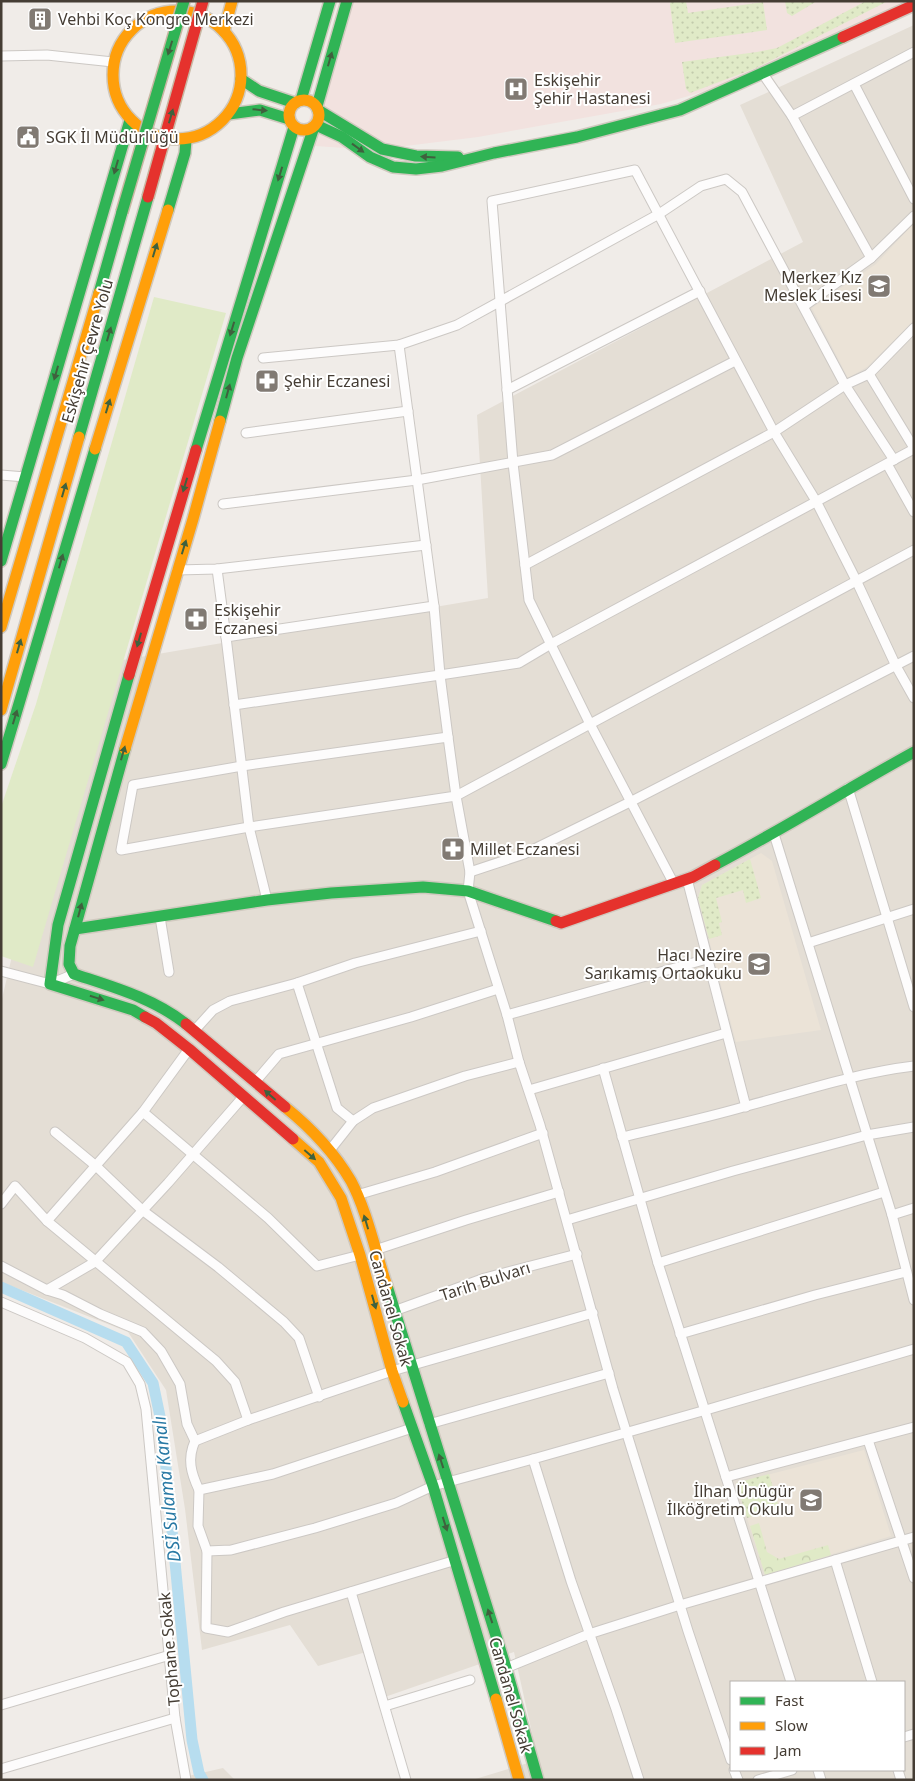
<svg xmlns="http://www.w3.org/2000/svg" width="915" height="1781" font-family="'Noto Sans',sans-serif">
	<defs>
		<pattern id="grass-dots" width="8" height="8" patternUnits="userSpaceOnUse" patternTransform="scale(1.25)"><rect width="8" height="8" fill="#e0eac7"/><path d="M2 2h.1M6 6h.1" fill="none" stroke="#c2caac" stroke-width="1.8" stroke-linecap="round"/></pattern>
		<pattern id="forest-crowns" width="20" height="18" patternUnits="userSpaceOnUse" patternTransform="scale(1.25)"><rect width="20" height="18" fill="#e0eac7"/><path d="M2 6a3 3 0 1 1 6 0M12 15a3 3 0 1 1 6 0" fill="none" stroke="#c2caac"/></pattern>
	</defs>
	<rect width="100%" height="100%" fill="#f0ece8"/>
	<!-- residential -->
	<g fill="#e4ded5" fill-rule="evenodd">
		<path d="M 914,25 L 914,1780 L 472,1780 L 538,1760 L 514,1652 L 379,1699 L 366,1652 L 318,1666 L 290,1625 L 202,1650 L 185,1509 L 166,1390 L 128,1332 L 1,1282 L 1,1003 L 62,743 L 105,663 L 488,598 L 477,415 L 803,242 L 740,105 ZM 731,1682 L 904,1682 L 904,1770 L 731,1770 Z"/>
		<polygon points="223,1768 235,1780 171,1780"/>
	</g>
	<!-- education -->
	<g fill="#ebe3d7">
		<polygon points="914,223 914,320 867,367 848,378 812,308 876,264"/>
		<polygon points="761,853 772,861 821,1030 736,1042 698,898 702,885"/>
		<polygon points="864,1450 891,1536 765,1575 736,1483"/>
	</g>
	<!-- medical -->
	<polygon fill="#f2e2df" points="346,1 905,1 764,74 661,104 478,137 373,150 301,145"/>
	<!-- grass -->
	<g fill="url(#grass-dots)">
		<polygon points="671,1 686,1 688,13 763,2 767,30 675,43 670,4"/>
		<polygon points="785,1 817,1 792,16 787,13"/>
		<polygon points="866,1 888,1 756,68 690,93 686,89 682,62 757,52 777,48"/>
		<polygon points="750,859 761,898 746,903 743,890 716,898 722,922 719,923 722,935 709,939 698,898 702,885"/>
		<polygon points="769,1474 779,1508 747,1518 736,1483"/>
	</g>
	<!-- forest -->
	<polygon fill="url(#forest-crowns)" points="759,1523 767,1552 779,1559 828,1545 831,1555 765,1575 750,1526"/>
	<!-- green -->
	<polygon fill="#e0eac7" points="154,297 226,313 33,967 1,956 1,807 36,704"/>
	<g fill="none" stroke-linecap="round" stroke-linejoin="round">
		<!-- canal -->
		<polyline stroke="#b7ddef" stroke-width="11" points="1,1287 126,1342 153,1383 162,1426 192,1740 199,1773 203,1780"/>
		<!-- street casing -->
		<g stroke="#ccc8c4" stroke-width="11">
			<g id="street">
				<polyline points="1,56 47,55 113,62"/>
				<polyline points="763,74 792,116"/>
				<polyline points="854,84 914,199"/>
				<polyline points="871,258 914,216"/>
				<polyline points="804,306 871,258 792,116 914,52"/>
				<polyline points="399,345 434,606"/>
				<polyline points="263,358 399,345 457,325 659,214 701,186 726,179 742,192 845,385 774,432 525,565"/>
				<polyline points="869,374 914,448"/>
				<polyline points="507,390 700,291"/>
				<polyline points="246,433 408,411"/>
				<polyline points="894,460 845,385 869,374 914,328"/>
				<polyline points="887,464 914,512"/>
				<polyline points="1,475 25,477"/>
				<polyline points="223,504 417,480 552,455 735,361"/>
				<polyline points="217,569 226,637"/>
				<polyline points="177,570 217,569 426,545"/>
				<polyline points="234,705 440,675 448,737"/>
				<polygon points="448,737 456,796 249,827 121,850 133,785 242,766"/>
				<polyline points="848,788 914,1007"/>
				<polyline points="774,834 892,1215 914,1300"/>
				<polyline points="470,872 524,854 630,802 914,656"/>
				<polyline points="687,879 746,1107"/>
				<polyline points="674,884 590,724 529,600 513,463 492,201 635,170 774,432 816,501 856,580 896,666 914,698"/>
				<polyline points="267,900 249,827 226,637 434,606 440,675 519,663 551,644 914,449"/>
				<polyline points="160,917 169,972"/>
				<polyline points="808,943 914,909"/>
				<polyline points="1,971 50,984 74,974"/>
				<polyline points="297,983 337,1108 353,1121"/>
				<polyline points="507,1015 707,959"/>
				<polyline points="194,1031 213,1010 230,1001 297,983 355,963 481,931"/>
				<polyline points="603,1068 658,1263 791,1682"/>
				<polyline points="255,1082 279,1054 411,1017 498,989"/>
				<polyline points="529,1090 726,1033"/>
				<polyline points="143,1112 189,1049"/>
				<polyline points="55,1132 96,1166 142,1210 218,1267 284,1322 299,1338 319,1397"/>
				<path d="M 622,1137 C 664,1127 706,1118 747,1106 C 803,1091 856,1073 914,1066"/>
				<polyline points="330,1150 353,1121 373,1108 465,1076 519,1062"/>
				<polyline points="357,1195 435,1172 543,1133"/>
				<polyline points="1,1204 15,1186 47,1221 216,1361 235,1382 248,1420"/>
				<polyline points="892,1215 914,1208"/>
				<polyline points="567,1220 733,1171 867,1135 914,1127"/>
				<polyline points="47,1221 143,1112 268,1218 317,1266 360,1255"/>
				<polyline points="375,1250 466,1220 559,1192"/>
				<polyline points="658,1263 884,1192"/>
				<polyline points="1,1266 47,1290 95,1262 168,1183 243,1097"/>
				<path d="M 47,1290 L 63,1295 L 100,1314 L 143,1332 L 161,1351 L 180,1384 L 187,1424 L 195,1441 C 187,1459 191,1473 199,1490"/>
				<polyline points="1,1302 85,1338 127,1362 140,1384 146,1409 175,1718 186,1780"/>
				<polyline points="394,1311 485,1278 577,1254"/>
				<polyline points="680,1334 815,1295 906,1272"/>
				<polyline points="429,1424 609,1373"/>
				<polyline points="412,1428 273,1474 199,1490 198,1526 207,1551 231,1550 315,1528 396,1503 433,1486 533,1459"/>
				<polyline points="868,1440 914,1578"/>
				<polyline points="195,1441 248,1420 392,1371 593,1313"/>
				<polyline points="726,1477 914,1427"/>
				<polyline points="207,1551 206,1628 228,1632 284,1612 456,1560"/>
				<polyline points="835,1560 872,1682"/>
				<polyline points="351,1592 406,1780"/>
				<polyline points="506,1668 589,1634 680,1605 914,1537"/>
				<polyline points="1,1705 170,1655"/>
				<polyline points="385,1706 470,1680"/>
				<polyline points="904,1737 914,1734"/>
				<polyline points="731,1760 688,1631 613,1389 540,1125 519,1062 507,1015 468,891 470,872 456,796 914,550"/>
				<polyline points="1,1769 175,1718"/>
				<polyline points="734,1770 738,1780"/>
				<polyline points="818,1770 821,1780"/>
				<polyline points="898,1770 901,1780"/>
				<polyline points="639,1780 616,1709 571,1581 533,1459 706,1410 914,1349"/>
				<polyline points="758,1780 792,1770"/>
			</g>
		</g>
		<!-- fast casing -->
		<g stroke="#d0c9bf" stroke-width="14">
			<g id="fast">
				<polyline points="241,79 259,91 295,103"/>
				<polyline points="301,100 330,1"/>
				<polyline points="317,106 347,1"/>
				<polyline points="318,110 382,149 416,156 458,157"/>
				<polyline points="229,114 260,110 289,119"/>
				<polyline points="316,125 342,137 370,157 393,167 416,169 442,166 494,153 577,137 680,110 843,37"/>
				<polyline points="168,210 185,153 186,140"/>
				<polyline points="99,293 122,212"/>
				<polyline points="220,421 237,358 314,127"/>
				<polyline points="79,437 148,197"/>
				<polyline points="196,450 294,127"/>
				<polyline points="1,561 130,120"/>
				<polyline points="129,675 58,925 50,984 133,1010 145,1017"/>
				<path d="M 125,749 L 70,946 L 69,964 L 74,974 C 113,987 153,998 186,1024"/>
				<polyline points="1,764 95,449"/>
				<path d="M 715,865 C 783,829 847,789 914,752"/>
				<polyline points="75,929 267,900 331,893 423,887 468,891 556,921"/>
				<polyline points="387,1286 506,1668 538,1780"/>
				<polyline points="403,1402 433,1486 496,1699"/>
			</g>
		</g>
		<!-- slow casing -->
		<g stroke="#d0c9bf" stroke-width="14">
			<g id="slow">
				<circle cx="177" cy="75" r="64"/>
				<polyline points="224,31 232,1"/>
				<circle cx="304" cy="115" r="15"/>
				<polyline points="95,449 168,210"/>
				<polyline points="1,627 99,293"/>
				<polyline points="1,710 79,437"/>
				<polyline points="125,749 193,519 220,421"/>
				<path d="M 285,1107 C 311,1128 334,1152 351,1181 C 367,1211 376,1254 387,1286"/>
				<polyline points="293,1139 319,1162 341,1198 360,1255 392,1371 403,1402"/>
				<polyline points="496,1699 519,1780"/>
			</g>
		</g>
		<!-- jam casing -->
		<g stroke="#d0c9bf" stroke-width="14">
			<g id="jam">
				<polyline points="843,37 914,5"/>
				<polyline points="129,675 196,450"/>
				<polyline points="556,921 561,923 693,877 715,865"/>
				<polyline points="145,1017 156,1023 189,1049 293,1139"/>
				<polyline points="186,1024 285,1107"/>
			</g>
		</g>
		<!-- street -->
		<use href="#street" stroke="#fdfcfc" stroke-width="9"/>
		<!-- fast -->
		<use href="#fast" stroke="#30b455" stroke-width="11"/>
		<!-- slow -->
		<use href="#slow" stroke="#ff9f0a" stroke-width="11"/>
		<!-- jam -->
		<use href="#jam" stroke="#e5322d" stroke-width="11"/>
		<!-- fast-bridge casing -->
		<g stroke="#c8b7a3" stroke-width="14" stroke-linecap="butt">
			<polyline id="fast-bridge" points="122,212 184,1"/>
		</g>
		<!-- jam-bridge casing -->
		<g stroke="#c8b7a3" stroke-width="14" stroke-linecap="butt">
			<polyline id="jam-bridge" points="148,197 203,1"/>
		</g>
		<!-- fast-bridge -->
		<use href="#fast-bridge" stroke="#30b455" stroke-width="11"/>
		<!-- jam-bridge -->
		<use href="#jam-bridge" stroke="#e5322d" stroke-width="11"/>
	</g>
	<!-- one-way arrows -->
	<defs><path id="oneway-solid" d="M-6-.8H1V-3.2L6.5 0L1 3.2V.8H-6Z" transform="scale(1.25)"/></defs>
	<g fill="#3f613e">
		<use href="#oneway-solid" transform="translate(170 48) rotate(107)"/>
		<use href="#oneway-solid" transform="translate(330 59) rotate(-74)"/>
		<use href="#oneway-solid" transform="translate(260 110) rotate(6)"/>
		<use href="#oneway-solid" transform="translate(171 116) rotate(-74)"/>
		<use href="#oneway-solid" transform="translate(358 148) rotate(36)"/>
		<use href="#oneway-solid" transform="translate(428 157) rotate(-177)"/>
		<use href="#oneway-solid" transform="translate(116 167) rotate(106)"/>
		<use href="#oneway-solid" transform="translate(280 174) rotate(107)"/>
		<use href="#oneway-solid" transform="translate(155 250) rotate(-73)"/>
		<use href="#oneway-solid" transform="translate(232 329) rotate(107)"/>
		<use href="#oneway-solid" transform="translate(109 334) rotate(-74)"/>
		<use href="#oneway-solid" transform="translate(56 373) rotate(106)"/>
		<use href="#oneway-solid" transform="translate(228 391) rotate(-75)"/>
		<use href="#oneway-solid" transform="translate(108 406) rotate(-73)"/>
		<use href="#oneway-solid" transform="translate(185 485) rotate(107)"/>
		<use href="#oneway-solid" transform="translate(64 490) rotate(-74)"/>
		<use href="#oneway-solid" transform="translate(184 547) rotate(-73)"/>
		<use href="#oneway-solid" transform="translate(61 561) rotate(-74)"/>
		<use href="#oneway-solid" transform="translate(139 640) rotate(106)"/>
		<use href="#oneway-solid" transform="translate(19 646) rotate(-74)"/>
		<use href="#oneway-solid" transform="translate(15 717) rotate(-73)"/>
		<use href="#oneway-solid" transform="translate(123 753) rotate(-74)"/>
		<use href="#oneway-solid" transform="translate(80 910) rotate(-75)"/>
		<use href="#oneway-solid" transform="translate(97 998) rotate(18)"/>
		<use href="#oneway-solid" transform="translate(270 1095) rotate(-139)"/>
		<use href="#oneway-solid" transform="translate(310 1155) rotate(41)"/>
		<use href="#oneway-solid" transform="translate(366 1222) rotate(-107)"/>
		<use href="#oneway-solid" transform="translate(374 1302) rotate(74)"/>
		<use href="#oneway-solid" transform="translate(441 1461) rotate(-108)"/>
		<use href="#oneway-solid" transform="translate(445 1524) rotate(72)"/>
		<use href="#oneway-solid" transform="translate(490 1616) rotate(-108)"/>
	</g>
	<!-- icons -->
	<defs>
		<g id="building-square" transform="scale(1.25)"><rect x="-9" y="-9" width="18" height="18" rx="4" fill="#817a73" stroke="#fff"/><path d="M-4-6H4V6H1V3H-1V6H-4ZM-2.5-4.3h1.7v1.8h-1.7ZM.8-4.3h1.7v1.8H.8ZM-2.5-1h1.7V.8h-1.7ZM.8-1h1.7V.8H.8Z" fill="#fff"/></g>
		<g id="hospital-square" transform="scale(1.25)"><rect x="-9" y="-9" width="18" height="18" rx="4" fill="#817a73" stroke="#fff"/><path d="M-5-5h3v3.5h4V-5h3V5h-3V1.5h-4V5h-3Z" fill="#fff"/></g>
		<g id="civic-square" transform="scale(1.25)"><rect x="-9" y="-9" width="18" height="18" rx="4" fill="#817a73" stroke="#fff"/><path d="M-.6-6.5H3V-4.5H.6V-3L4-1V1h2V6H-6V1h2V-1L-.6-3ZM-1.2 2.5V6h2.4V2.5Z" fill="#fff"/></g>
		<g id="school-square" transform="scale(1.25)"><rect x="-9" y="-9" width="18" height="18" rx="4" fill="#817a73" stroke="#fff"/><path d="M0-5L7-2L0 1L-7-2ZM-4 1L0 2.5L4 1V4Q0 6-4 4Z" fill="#fff"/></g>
		<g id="pharmacy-square" transform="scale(1.25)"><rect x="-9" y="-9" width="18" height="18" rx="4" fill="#817a73" stroke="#fff"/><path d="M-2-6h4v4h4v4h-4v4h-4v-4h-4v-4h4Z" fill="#fff"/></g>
	</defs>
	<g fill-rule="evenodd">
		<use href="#building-square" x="40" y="19"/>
		<use href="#hospital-square" x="516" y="89"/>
		<use href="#civic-square" x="28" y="137"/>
		<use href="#school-square" x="879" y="286"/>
		<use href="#pharmacy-square" x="267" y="381"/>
		<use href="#pharmacy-square" x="196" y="619"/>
		<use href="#pharmacy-square" x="453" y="849"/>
		<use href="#school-square" x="759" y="964"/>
		<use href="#school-square" x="811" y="1500"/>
	</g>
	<g text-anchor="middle" stroke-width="4" stroke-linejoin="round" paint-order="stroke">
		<!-- poi labels -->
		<g font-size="16" fill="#453d34" stroke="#fff" text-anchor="start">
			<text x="58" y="25">Vehbi Koç Kongre Merkezi</text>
			<text x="534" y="86">Eskişehir<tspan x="534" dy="18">Şehir Hastanesi</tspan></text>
			<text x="46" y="143">SGK İl Müdürlüğü</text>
			<text x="862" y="283" text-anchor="end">Merkez Kız<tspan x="862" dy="18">Meslek Lisesi</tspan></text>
			<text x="284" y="387">Şehir Eczanesi</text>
			<text x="214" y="616">Eskişehir<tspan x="214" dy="18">Eczanesi</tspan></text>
			<text x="470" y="855">Millet Eczanesi</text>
			<text x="742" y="961" text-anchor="end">Hacı Nezire<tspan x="742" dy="18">Sarıkamış Ortaokuku</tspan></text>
			<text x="794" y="1497" text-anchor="end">İlhan Ünügür<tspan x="794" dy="18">İlköğretim Okulu</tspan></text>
		</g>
		<!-- street labels -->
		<g font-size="16" fill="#453d34" stroke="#fff">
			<text transform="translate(87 351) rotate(-74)" y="6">Eskişehir Çevre Yolu</text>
			<text transform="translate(485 1281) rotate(-18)" y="6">Tarih Bulvarı</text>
			<text transform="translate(391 1308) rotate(74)" y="6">Candanel Sokak</text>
			<text transform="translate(169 1649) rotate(-95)" y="6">Tophane Sokak</text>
			<text transform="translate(511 1695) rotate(74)" y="6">Candanel Sokak</text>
		</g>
		<!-- water labels -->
		<g font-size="18" font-style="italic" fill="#2879a4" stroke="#fff">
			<text transform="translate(167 1489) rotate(-96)" y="6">DSİ Sulama Kanalı</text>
		</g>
	</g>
	<!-- border -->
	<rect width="915" height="1781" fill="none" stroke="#453d34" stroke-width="5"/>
	<!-- legend -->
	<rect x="730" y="1681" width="175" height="90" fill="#ffffff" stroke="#b5b1ae"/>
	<rect x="740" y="1697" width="25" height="8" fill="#30b455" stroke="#b5b1ae"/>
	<text x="775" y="1706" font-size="15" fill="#453d34">Fast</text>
	<rect x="740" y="1722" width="25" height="8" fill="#ff9f0a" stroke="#b5b1ae"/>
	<text x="775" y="1731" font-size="15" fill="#453d34">Slow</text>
	<rect x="740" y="1747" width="25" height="8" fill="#e5322d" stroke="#b5b1ae"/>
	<text x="775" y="1756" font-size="15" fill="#453d34">Jam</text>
</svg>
